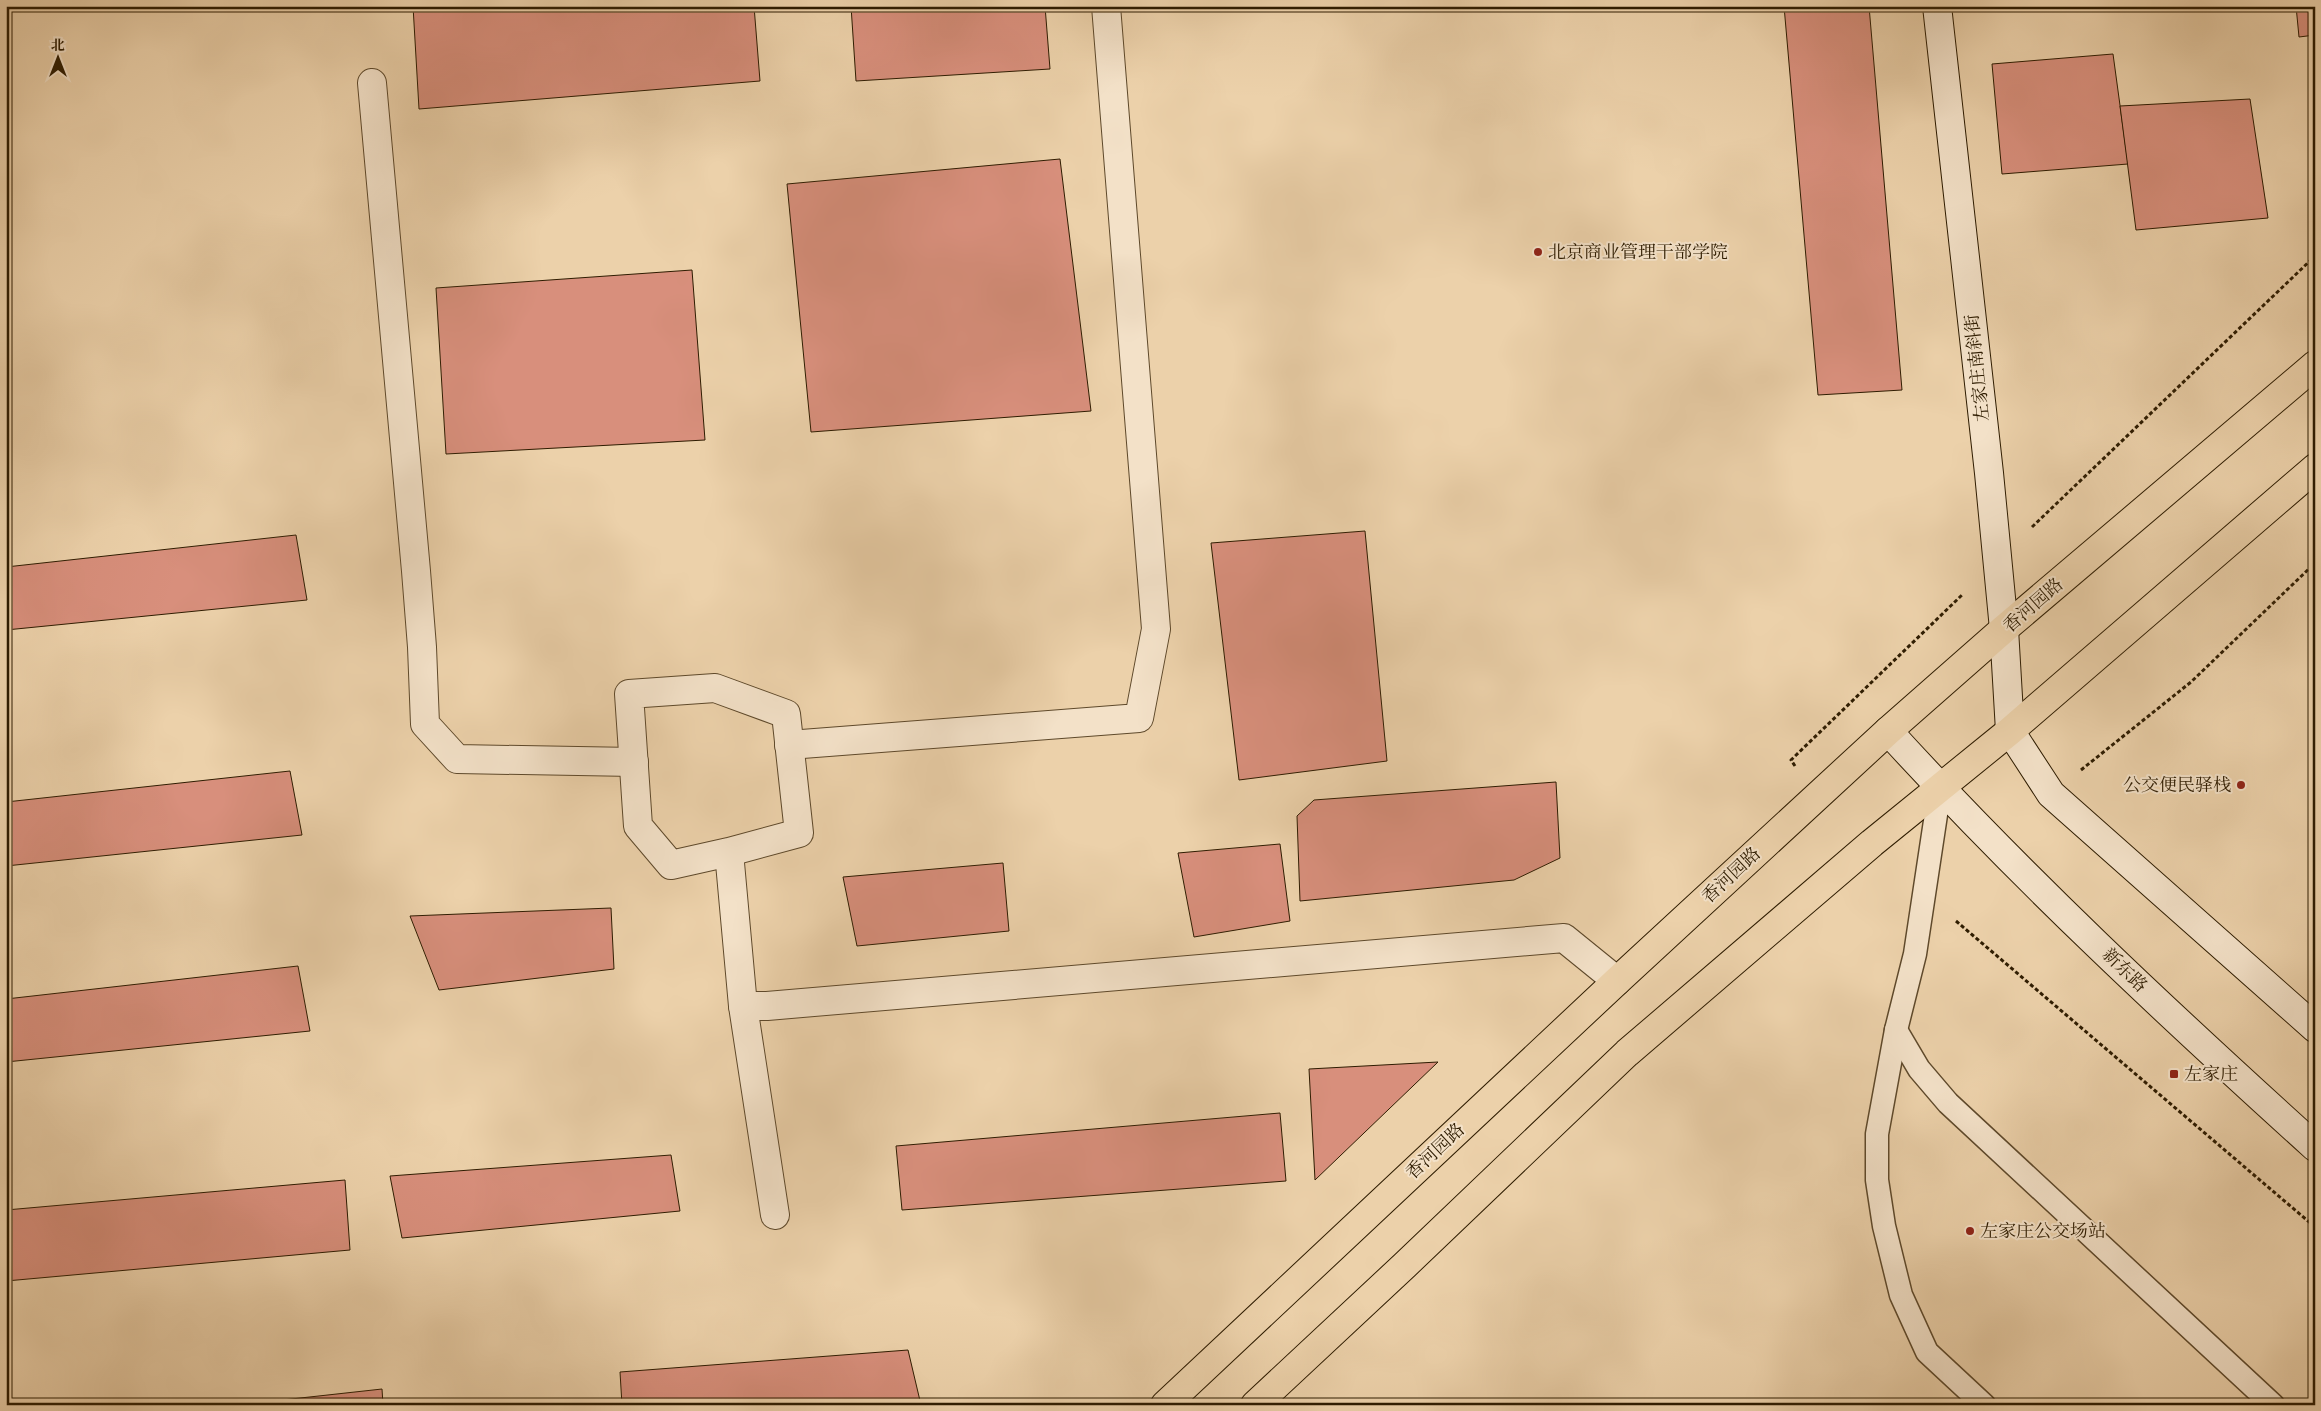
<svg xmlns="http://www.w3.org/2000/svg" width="2321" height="1411" font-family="'Gentium Book Plus','Noto Serif SC',serif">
	<rect width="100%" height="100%" fill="#ecd1aa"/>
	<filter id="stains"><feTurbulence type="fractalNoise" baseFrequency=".004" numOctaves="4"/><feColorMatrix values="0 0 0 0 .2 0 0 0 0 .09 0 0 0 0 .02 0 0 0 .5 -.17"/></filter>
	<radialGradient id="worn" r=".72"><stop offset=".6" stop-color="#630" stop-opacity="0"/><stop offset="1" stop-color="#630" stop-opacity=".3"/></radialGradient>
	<!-- building -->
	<g fill="#d88f7c" stroke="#2e1c01">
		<polygon points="413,6 754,6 760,81 419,109"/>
		<polygon points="851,6 1045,6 1050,69 856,81"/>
		<polygon points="1784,6 1869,6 1902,390 1818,395"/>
		<polygon points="2296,6 2315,6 2315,35 2299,37"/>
		<polygon points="2113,54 2128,164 2002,174 1992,64"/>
		<polygon points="2250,99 2268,218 2136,230 2120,106"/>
		<polygon points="1060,159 1091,411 811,432 787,184"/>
		<polygon points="692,270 705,440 446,454 436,288"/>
		<polygon points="1365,531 1387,761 1239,780 1211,543"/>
		<polygon points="296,535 307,600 6,630 6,567"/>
		<polygon points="290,771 302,835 6,866 6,802"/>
		<polygon points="1556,782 1560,858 1514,880 1300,901 1297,816 1314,800"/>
		<polygon points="1280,844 1290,921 1194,937 1178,853"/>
		<polygon points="1003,863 1009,931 857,946 843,877"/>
		<polygon points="611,908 614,969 439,990 410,916"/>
		<polygon points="298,966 310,1031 6,1062 6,999"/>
		<polygon points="1438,1062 1315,1180 1309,1069"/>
		<polygon points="1280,1113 1286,1181 902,1210 896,1146"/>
		<polygon points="671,1155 680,1211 402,1238 390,1176"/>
		<polygon points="345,1180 350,1250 6,1281 6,1210"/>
		<polygon points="908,1350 921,1405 622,1405 620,1372"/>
		<polygon points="382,1389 383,1405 237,1405"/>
		<polygon points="591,1401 592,1405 541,1405"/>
	</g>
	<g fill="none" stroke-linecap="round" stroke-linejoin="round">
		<!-- lane casing -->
		<g stroke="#5e492b" stroke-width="25">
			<g id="lane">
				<polyline points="1940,788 1915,954 1896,1030 1877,1134 1877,1180 1884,1226 1901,1295 1927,1352 1984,1405"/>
				<polyline points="1896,1030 1919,1069 1948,1103 2273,1405"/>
			</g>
		</g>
		<!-- street casing -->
		<g stroke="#5e492b" stroke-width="30">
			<g id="street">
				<polyline points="372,83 416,571 422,647 425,724 457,759 634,762"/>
				<polyline points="789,745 1139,718 1156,629 1106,6"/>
				<polyline points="729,852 671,865 638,826 629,694 715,688 786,714 799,833 729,852 743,1006 775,1215"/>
				<polyline points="743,1006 767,1006 1564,938 1617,981"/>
			</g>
		</g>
		<!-- secondary casing -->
		<g stroke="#2e1c01" stroke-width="30">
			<g id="secondary">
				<polyline points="1937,6 1989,473 2004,629 2010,731 2051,794 2315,1028"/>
				<path d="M 1888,731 C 2022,878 2168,1014 2315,1147"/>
			</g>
		</g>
		<!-- highway casing -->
		<g stroke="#2e1c01" stroke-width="30">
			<g id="highway">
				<polyline points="1165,1405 1617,981 1888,731 2004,629 2315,365"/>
				<polyline points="1255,1405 1405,1265 1627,1053 1872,843 2010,731 2315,468"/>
			</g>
		</g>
		<!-- path -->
		<g stroke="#2e1c01" stroke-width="3" stroke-dasharray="4 2.5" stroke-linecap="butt">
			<polyline points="2032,527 2315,256"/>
			<polyline points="1795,766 1791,760 1963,594"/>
			<polyline points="2081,770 2191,682 2315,563"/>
			<polyline points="1956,921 2315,1227"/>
		</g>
		<!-- lane -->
		<use href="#lane" stroke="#f3e1c8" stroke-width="22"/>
		<!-- street -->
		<use href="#street" stroke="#f3e1c8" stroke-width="28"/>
		<!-- secondary -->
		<use href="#secondary" stroke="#f3e1c8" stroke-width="28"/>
		<!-- highway -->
		<use href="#highway" stroke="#ecd1aa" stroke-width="28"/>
	</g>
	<!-- markers -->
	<g fill="#8f2418" stroke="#f3e1c8" stroke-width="2">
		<circle cx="1538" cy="252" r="5"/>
		<circle cx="2241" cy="785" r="5"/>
		<rect x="2169" y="1069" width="10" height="10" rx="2.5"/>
		<circle cx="1970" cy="1231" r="5"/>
	</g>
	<g text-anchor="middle" stroke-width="4" stroke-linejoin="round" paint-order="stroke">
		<!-- poi labels -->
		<g font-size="18" fill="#2e1c01" stroke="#f3e1c8" text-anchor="start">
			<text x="1548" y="258">北京商业管理干部学院</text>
			<text x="2231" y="791" text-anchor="end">公交便民驿栈</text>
			<text x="2184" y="1080">左家庄</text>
			<text x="1980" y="1237">左家庄公交场站</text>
		</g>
		<!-- street labels -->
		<g font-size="18" fill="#2e1c01" stroke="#f3e1c8">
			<text transform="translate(1977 368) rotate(-96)" y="6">左家庄南斜街</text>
			<text transform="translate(2033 605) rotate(-41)" y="6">香河园路</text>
			<text transform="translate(1731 875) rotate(-43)" y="6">香河园路</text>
			<text transform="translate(2125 970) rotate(44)" y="6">新东路</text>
			<text transform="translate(1435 1151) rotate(-43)" y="6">香河园路</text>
		</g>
	</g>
	<!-- margin -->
	<rect width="2321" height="1411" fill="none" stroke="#ecd1aa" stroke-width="25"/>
	<rect x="8" y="8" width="2306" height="1396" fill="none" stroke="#2e1c01" stroke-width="2.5"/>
	<rect x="12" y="12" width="2296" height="1386" fill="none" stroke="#2e1c01"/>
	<!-- north arrow -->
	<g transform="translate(58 58)" stroke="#f3e1c8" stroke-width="4" paint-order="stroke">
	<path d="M0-4L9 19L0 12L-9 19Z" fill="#2e1c01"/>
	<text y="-8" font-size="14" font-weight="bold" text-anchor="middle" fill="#2e1c01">北</text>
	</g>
	<rect width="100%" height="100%" filter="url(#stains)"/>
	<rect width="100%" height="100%" fill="url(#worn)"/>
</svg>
